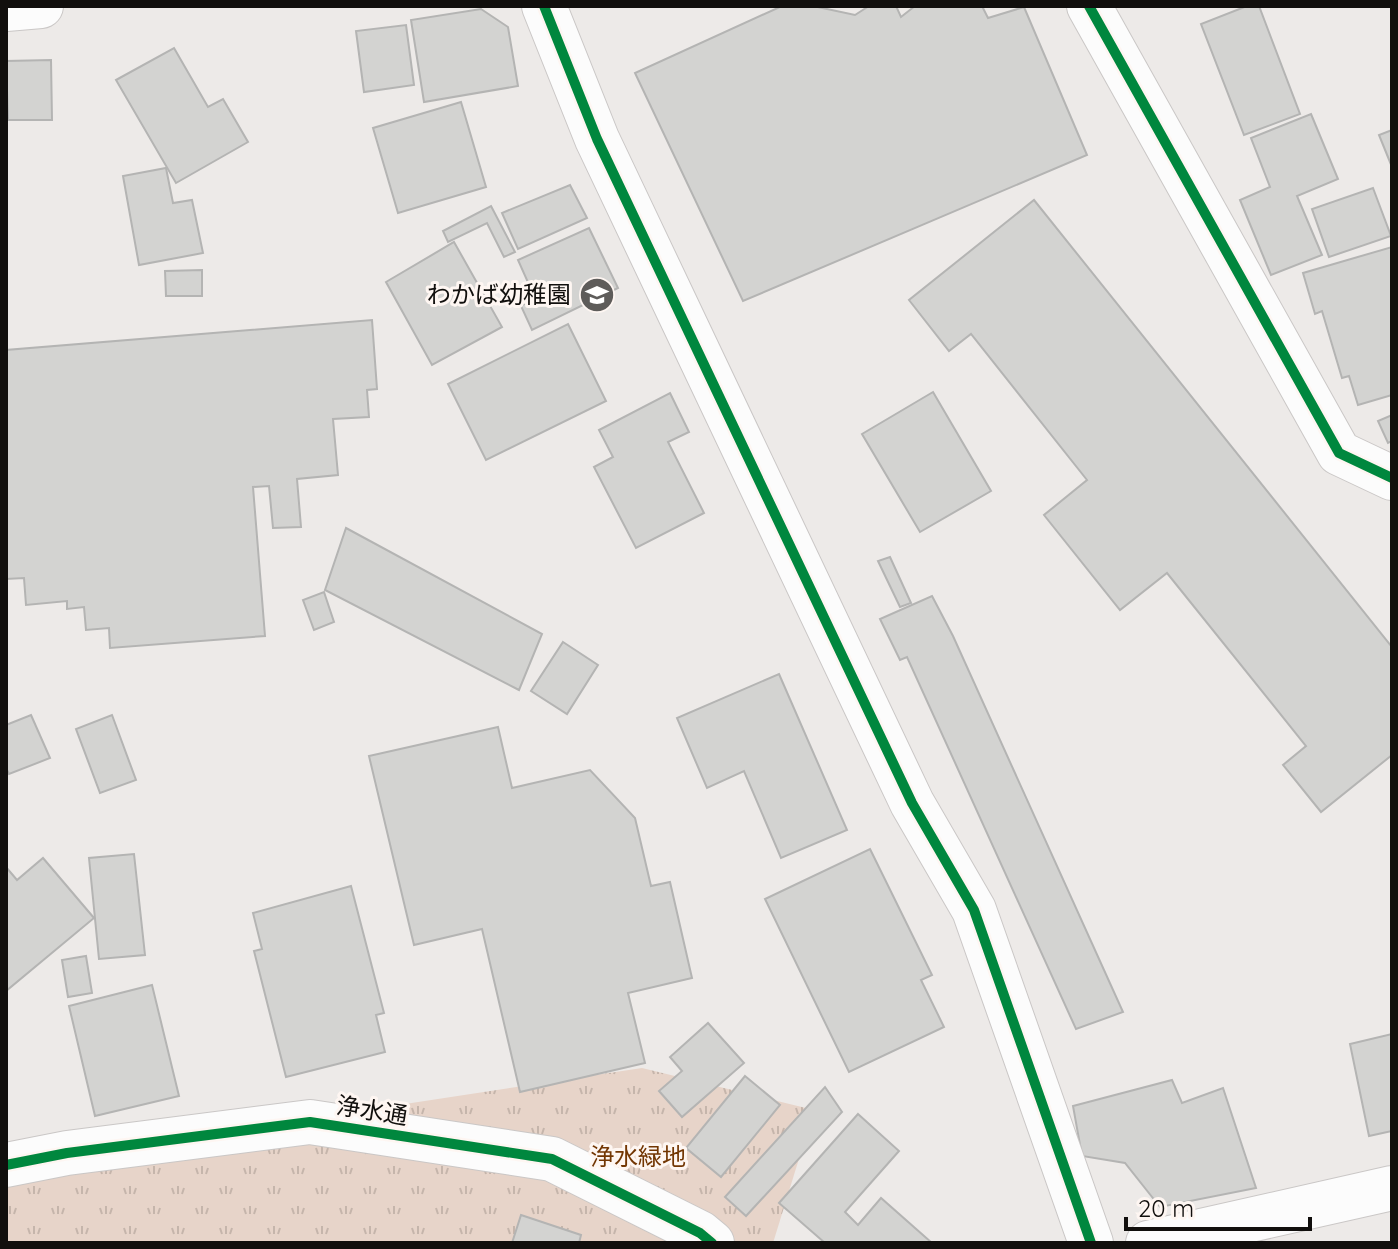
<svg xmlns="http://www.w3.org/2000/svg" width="1398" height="1249" font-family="Quicksand,'Noto Sans JP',sans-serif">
	<defs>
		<pattern id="park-tufts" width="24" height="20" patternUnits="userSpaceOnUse" patternTransform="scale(2)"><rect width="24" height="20" fill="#e7d4c9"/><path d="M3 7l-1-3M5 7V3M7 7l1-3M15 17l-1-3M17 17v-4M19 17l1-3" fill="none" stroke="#c5b5ab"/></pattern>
	</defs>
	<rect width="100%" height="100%" fill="#edeae8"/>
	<!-- park -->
	<polygon fill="url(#park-tufts)" points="642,1068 814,1110 773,1243 6,1243 6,1184 49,1158"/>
	<!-- building -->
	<g fill="#d3d3d1" stroke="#b4b4b3" stroke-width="2">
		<polygon points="782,6 813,6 855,15 869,6 896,6 901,17 915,6 982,6 988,18 1024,7 1087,155 743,301 635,73"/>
		<polygon points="1247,6 1259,6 1300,114 1244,135 1201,24"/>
		<polygon points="481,9 508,27 518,86 424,102 411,20"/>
		<polygon points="406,25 414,85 364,92 356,31"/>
		<polygon points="174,48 208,107 223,99 248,142 176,183 116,80"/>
		<polygon points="51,60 52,120 8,120 6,61"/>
		<polygon points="461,102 486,187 398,213 373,128"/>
		<polygon points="1311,114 1338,179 1297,196 1322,255 1271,275 1240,200 1270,187 1251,138"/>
		<polygon points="1392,130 1392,167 1379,135"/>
		<polygon points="166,168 173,203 192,200 203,253 139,265 123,176"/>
		<polygon points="570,185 587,218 518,249 502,213"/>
		<polygon points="1373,188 1391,236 1329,257 1312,209"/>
		<polygon points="1034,200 1392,647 1392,755 1321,812 1283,765 1306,746 1167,573 1120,610 1044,515 1087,480 971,334 949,351 909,300"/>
		<polygon points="491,206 515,252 504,257 487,223 448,242 443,231"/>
		<polygon points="589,228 618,288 532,330 521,306 535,298 518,260"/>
		<polygon points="454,242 502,327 432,365 386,282"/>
		<polygon points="1392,247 1392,395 1358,405 1349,376 1342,378 1322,311 1315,314 1303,273"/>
		<polygon points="202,270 202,296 166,296 165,271"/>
		<polygon points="372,320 377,389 367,390 369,417 333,419 338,475 297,479 301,527 273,528 269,486 253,487 265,636 110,648 109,628 86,630 84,607 67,609 67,601 26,605 24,578 6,579 6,350"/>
		<polygon points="568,324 606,401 486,460 448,384"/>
		<polygon points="933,392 991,491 920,532 862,434"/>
		<polygon points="670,393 689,432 668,442 704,513 636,548 594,467 613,457 599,430"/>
		<polygon points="1392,415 1392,441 1388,443 1378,421"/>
		<polygon points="346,528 542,634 519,690 325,590"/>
		<polygon points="890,557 911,603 900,607 878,561"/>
		<polygon points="324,592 334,622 314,630 303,600"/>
		<polygon points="932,596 953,636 1123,1012 1076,1029 907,657 900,660 880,619"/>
		<polygon points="563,642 598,665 567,714 531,691"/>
		<polygon points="779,674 847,830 781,858 744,771 707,788 677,718"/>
		<polygon points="31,715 50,758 9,774 6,768 6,725"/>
		<polygon points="112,715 136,780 100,793 76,729"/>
		<polygon points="498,727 512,788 590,770 635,818 651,886 670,882 692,978 628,993 645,1063 520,1092 482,929 414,945 369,756"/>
		<polygon points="870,849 932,975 921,980 944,1027 849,1072 765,899"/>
		<polygon points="134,854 145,955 99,959 89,858"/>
		<polygon points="43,858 94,918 6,991 6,867 17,880"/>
		<polygon points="351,886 384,1013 376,1015 385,1052 286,1077 254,951 262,949 253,913"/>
		<polygon points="86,956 92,993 68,997 62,960"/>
		<polygon points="152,985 179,1096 95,1116 69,1006"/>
		<polygon points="708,1023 744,1063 682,1117 659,1091 682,1071 670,1057"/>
		<polygon points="1392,1034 1392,1131 1369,1136 1350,1044"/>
		<polygon points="745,1076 780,1105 721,1177 686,1148"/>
		<polygon points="1172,1080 1182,1103 1223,1088 1256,1188 1160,1207 1125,1163 1082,1156 1073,1106"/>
		<polygon points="825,1087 842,1112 746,1216 725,1197"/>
		<polygon points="858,1114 899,1151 845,1212 858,1225 881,1198 932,1243 825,1243 779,1203"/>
		<polygon points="521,1215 581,1235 579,1243 512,1243"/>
	</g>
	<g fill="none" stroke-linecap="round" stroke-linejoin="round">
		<!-- street casing -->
		<g stroke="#cac7c6" stroke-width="46">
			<g id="street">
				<polyline points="544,6 597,139 912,803 974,910 1091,1243"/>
				<polyline points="1089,6 1339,453 1392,478"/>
				<polyline points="6,9 41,6"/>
				<polyline points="1148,1243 1392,1188"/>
			</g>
		</g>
		<!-- secondary casing -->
		<g stroke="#cac7c6" stroke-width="46">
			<polyline id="secondary" points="6,1165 67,1153 310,1122 552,1159 700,1233 712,1243"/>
		</g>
		<!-- street -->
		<use href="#street" stroke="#fcfcfc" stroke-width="44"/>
		<!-- secondary -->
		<use href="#secondary" stroke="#fcfcfc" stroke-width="44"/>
		<!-- cycleway casing -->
		<g stroke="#fef6f2" stroke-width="15">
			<g id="cycleway">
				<polyline points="544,6 597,139 912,803 974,910 1091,1243"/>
				<polyline points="1089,6 1339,453 1392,478"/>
				<polyline points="6,1165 67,1153 310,1122 552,1159 700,1233 712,1243"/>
			</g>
		</g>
		<!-- cycleway -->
		<use href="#cycleway" stroke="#00873e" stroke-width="10"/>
	</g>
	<!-- icons -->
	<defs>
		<g id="school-disc" transform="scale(1.8)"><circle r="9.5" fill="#5e5c5a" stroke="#fef6f2"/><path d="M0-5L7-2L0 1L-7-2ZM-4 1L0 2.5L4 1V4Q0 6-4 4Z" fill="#fff"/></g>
	</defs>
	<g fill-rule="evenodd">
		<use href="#school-disc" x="597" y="295"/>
	</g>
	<g text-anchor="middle" stroke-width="6" stroke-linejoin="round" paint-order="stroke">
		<!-- poi labels -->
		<g font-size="24" fill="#110f0d" stroke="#fef6f2" text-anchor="end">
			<text x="571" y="303">わかば幼稚園</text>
		</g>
		<!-- street labels -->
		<g font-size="24" fill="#110f0d" stroke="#fef6f2">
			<text transform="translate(372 1111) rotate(9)" y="8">浄水通</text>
		</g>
		<!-- park labels -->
		<g font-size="24" fill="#723603" stroke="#fef6f2">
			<text x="638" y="1165">浄水緑地</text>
		</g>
	</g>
	<!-- border -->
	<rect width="1398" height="1249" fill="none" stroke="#110f0d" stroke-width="16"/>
	<!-- scale -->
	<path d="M1126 1217v12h184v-12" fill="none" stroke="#110f0d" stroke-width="4"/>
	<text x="1138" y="1217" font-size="24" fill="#110f0d" stroke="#fef6f2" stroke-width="6" paint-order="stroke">20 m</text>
</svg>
